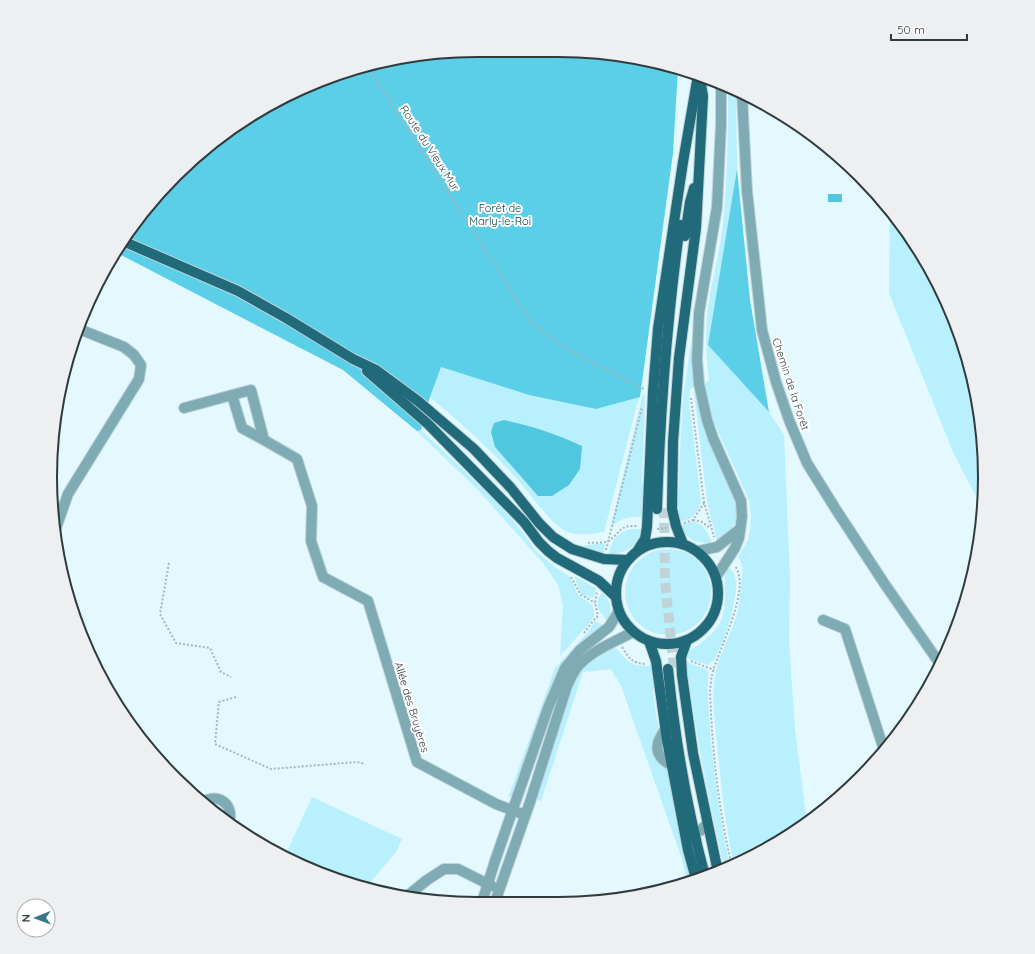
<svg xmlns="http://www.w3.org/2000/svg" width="1035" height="954" font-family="Quicksand,sans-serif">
	<rect width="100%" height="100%" fill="#e3f9ff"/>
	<!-- green -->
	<g fill="#b9f0fe">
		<path d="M 728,86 L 736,90 L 737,169 L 708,345 L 769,412 L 784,435 L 790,578 L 789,641 L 795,729 L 807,823 L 795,832 L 734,865 C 725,823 721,786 717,744 C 715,722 711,699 715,677 C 718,655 731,635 737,614 C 739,604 740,593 741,584 C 743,574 744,566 738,557 L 748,540 L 750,531 L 751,514 L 749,500 L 712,418 L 704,384 L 709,380 C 706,356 705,332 708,307 C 712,279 720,252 723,223 C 728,178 728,132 728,86 Z"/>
		<polygon points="890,211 913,240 953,314 977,394 985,477 982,508 953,452 889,293"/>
		<path d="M 691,343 L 695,385 L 690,390 L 689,401 L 701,502 C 698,513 691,521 679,522 L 677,490 L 679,490 L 680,450 L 683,398 Z"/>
		<path d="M 441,367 L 529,395 L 596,409 L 639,397 L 604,532 C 591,534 578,537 566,531 C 548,522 532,495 518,480 C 491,450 461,423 430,397 Z"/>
		<path d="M 694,392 L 696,392 C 703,430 720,464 736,500 C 740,523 734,527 717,541 L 707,502 Z"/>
		<path d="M 643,394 L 644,394 L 645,398 L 642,482 L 644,482 L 644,517 C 632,516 621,517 613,526 L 611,525 Z"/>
		<polygon points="421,430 489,494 516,524 537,552 555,567 570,577 578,595 592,605 594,611 594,617 588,625 560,656 563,605 558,585 543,563 478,490 417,431"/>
		<path d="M 691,522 C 702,521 708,533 712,542 C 699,546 684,538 680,525 Z"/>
		<path d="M 632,529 L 644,529 C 636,545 628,554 609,554 C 611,540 619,531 632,529 Z"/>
		<polygon points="601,543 605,544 604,553 581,546"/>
		<circle cx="668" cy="592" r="43"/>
		<path d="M 728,567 C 733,570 736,577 736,583 C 738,597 721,661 708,665 L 687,658 L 687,656 C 689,649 697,647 702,642 C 709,637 717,629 721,621 C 730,602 720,581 728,567 Z"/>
		<path d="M 574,576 L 596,588 L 594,597 C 580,602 578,584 574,576 Z"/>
		<path d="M 602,593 C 610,599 614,612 607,621 L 598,609 L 598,598 Z"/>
		<polygon points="595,621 600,623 603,626 560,668 556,676 513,795 508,798 555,668 588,632"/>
		<path d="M 614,648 C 619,650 619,652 623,656 C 630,666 641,667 652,665 L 655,683 L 653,691 L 656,715 L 669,780 L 693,880 L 687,882 L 682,859 L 621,686 L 611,669 L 583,672 L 541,801 L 535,799 L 570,691 C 580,667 592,661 614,648 Z"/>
		<path d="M 684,661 L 706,669 L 709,674 C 706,693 709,712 710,731 C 714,777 720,822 730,867 L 725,870 C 710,807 698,745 689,682 L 685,681 Z"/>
		<polygon points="312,797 402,839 396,852 366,887 340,881 285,856"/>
	</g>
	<!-- forest -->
	<g fill="#5bcee8">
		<polygon points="477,50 642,58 678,69 673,153 640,397 596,409 529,395 441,367 429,400 421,430 417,431 343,370 123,256 117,254 156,196 217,138 288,94 393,58"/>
		<polygon points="737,169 750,300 769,412 708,345"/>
	</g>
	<!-- water -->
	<g fill="#51c6df">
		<rect x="828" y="194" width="14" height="8"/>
		<path d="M 504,420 C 532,426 557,434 582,446 L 580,469 L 569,485 L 552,496 L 538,496 L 495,447 L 491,432 L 494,423 Z"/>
	</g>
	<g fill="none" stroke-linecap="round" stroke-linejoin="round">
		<!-- major-tunnel -->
		<polyline stroke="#bfd3d8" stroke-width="10" stroke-dasharray="10 5" stroke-linecap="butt" points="664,508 665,582 674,669"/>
		<!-- minor casing -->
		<g stroke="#bfd3d8" stroke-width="12">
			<g id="minor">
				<polyline points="742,94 747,191 762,330 776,382 789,420 807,463 835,508 884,583 940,664"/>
				<polyline points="184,408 232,395"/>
				<polyline points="264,440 242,428 232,395 251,390 264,440 297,459 312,506 311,541 323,577 368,601 417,762 496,804 525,815"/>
				<polyline points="55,531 68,494 139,379 141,365 134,355 124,347 79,329"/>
				<polyline points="698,551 717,547 740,529"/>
				<polyline points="716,577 735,548 739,538 742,517 741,501 713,438 707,420 699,384 697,359 699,313 717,207 721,124 721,82"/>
				<polyline points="823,620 845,629 884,750"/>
				<path d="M 665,729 C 663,733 659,739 658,743 C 655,753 663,762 672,765"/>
				<path d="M 202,803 C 217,791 235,805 229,822"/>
				<polyline points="700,831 707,824"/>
				<polyline points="406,897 427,880 444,869 458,869 492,886"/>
				<polyline points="482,902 495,861 548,708 565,668 580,650 609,627 619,611"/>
				<path d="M 495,902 L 530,802 L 567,686 C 570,679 574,671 579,665 C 593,650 616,641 633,632"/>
			</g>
		</g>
		<!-- major casing -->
		<g stroke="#bfd3d8" stroke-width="12">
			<g id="major">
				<polyline points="685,236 690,202 694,188"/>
				<polyline points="125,242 238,291 286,318 353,359 376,370 418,401 474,449 511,488 539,523 553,537 572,549 604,559 627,560"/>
				<polyline points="367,371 428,424 524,522 539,542 548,551 557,558 599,581 615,596"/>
				<path d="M 657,509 C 660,414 667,319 680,225"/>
				<circle cx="667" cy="593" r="51"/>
				<polyline points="683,544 676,526 672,509 673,442 679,358 696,228 703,96 700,78"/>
				<polyline points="638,550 645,539 647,527 653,392 658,329 683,162 698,75"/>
				<polyline points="687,640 681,657 682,675 693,753 718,872"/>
				<polyline points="649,641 656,661 667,740 688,850 696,879"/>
				<path d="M 668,669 C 675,739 687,809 705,876"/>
			</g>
		</g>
		<!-- path -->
		<g stroke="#a5b7bc" stroke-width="2" stroke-dasharray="2 2" stroke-linecap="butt">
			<polyline points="368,67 531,322 568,350 644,389"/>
			<polyline points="691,398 704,502 714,537"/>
			<polyline points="693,520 702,522 710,528"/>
			<polyline points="684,523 693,520 704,503"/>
			<polyline points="657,529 667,528"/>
			<path d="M 588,543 C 593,542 605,544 610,540 C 621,532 619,525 637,526"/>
			<polyline points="606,550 642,407"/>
			<polyline points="169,563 160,614 176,643 210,648 221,672 231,677"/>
			<polyline points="571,577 581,595 595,603"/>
			<polyline points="584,633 593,621 598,616 595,603 597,591"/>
			<path d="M 622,647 C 629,659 632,663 646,664"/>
			<polyline points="691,661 714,670"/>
			<polyline points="236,697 219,702 215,744 271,769 357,762 365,764"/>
			<path d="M 732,866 C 718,809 712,749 710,690 C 711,685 711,679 712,675 C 718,650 752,588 735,566"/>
		</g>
		<!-- minor -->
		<use href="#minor" stroke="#7fabb5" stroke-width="10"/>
		<!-- major -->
		<use href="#major" stroke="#206a79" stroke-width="10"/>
	</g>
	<g text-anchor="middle" stroke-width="4" stroke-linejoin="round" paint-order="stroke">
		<!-- street labels -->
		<g font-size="11" fill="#303b3e" stroke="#fff">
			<text transform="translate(430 148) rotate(57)" y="4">Route du Vieux Mur</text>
			<text transform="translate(791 384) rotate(72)" y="4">Chemin de la Forêt</text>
			<text transform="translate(412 707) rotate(73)" y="4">Allée des Bruyères</text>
		</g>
		<!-- park labels -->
		<g font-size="11" fill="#033b46" stroke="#fff">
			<text x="500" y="212">Forêt de<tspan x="500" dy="13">Marly-le-Roi</tspan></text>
		</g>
	</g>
	<!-- crop -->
	<path d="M0 0H1035V954H0ZM477 57H558A420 420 0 0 1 978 477V477A420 420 0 0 1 558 897H477A420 420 0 0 1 57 477V477A420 420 0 0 1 477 57Z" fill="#eeeff0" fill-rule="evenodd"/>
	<path fill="none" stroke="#303b3e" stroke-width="2" d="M477 57H558A420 420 0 0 1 978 477V477A420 420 0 0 1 558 897H477A420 420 0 0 1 57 477V477A420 420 0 0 1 477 57Z"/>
	<!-- north arrow -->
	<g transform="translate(36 918) rotate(269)"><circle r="19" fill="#ffffff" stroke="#acb1b2"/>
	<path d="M0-3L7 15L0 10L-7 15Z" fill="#367a89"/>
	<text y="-6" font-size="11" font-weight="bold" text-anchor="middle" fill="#303b3e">N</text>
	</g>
	<!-- scale -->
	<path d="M891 34v6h76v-6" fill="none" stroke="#303b3e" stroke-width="2"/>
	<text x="897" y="34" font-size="12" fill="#303b3e" stroke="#ffffff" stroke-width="3" paint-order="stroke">50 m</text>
</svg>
